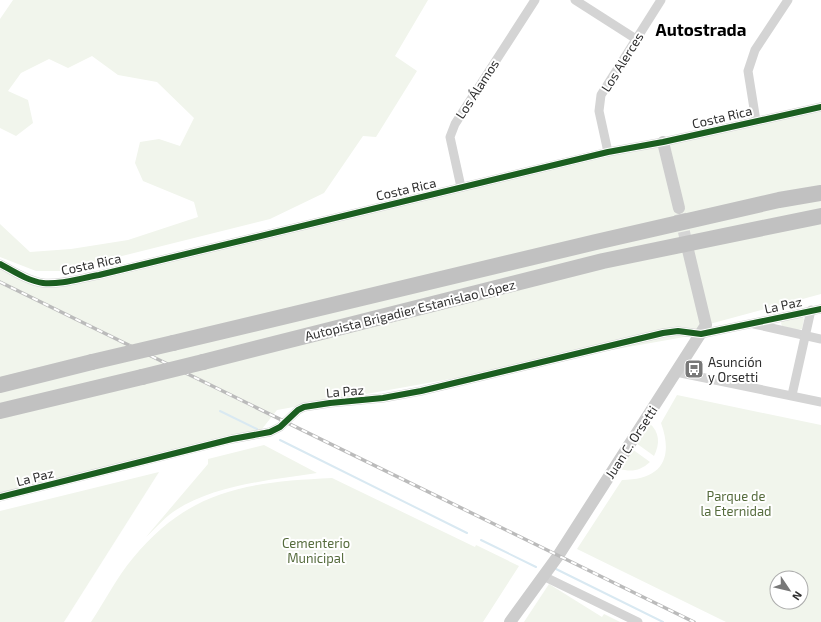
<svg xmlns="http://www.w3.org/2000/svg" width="821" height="622" font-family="'Exo 2',sans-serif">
	<rect width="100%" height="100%" fill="#fff"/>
	<!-- green -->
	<g fill="#f1f5ec" fill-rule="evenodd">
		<polygon points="13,0 428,0 395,56 417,71 376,137 363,136 324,193 270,219 62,271 36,271 0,257 0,224 30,252 71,249 128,240 198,217 194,202 143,181 135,163 140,142 159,139 180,146 194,118 157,82 118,75 92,56 68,68 49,59 21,73 8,91 28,100 33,123 16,136 0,128 0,19"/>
		<polygon points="821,107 821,294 706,325 701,334 277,410 262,429 232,439 0,497 0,264 29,280 55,283"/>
		<polygon points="802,316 804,319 802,329 798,330 782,326 781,323 782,321"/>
		<path d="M 677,395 L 821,425 L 821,622 L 726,622 L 577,549 L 622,480 C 661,480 674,459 661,423 ZM 777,578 L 801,578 L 801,602 L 777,602 Z"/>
		<path d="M 649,423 C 660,432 660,444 654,456 L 636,443 Z"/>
		<path d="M 264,445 L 317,473 C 271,480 212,485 173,512 C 163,519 155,529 146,537 L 208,464 L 208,459 Z"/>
		<path d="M 632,449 L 650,462 C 640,471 632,472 619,469 Z"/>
		<polygon points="159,472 64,622 0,622 0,511"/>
		<path d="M 332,478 L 475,547 L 476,545 L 519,566 L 483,622 L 91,622 C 105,601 117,577 133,558 C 190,489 248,482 332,478 Z"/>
		<polygon points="549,584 602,617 604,614 620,622 524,622"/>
	</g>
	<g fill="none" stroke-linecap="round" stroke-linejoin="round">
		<!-- stream -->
		<g stroke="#d9e9f2" stroke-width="2">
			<polyline points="220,411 257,429"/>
			<polyline points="280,440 467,533"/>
			<polyline points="481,540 536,567"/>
			<polyline points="556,569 663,622"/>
		</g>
		<!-- secondary-tunnel -->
		<polyline stroke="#d5d5d5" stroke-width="12" stroke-dasharray="12 6" stroke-linecap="butt" points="680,214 688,250"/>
		<!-- street -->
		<g stroke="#d4d4d4" stroke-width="9">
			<polyline points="575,0 636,39"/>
			<polyline points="756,121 748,71 755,50 788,0"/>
			<polyline points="608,152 599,111 601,95 661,0"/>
			<polyline points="461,187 450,137 455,124 535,0"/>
			<path d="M 0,264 C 13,271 28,281 43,283 C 61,285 81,278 99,275 L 608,152 L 663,142 L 821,107"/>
			<polyline points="754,324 821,339"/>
			<polyline points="676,372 821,402"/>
			<polyline points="792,395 811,310"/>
			<polyline points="0,497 232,439 270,432 280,427 298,410 304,407 330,403 383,398 421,391 663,333 678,331 701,334 821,309"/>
			<polyline points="543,576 638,622"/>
		</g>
		<!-- secondary -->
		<g stroke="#cdcdcd" stroke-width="12">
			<polyline points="663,142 679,208"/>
			<polyline points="510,622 558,556 706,325 688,250"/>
		</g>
		<!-- highway -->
		<g stroke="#c1c1c1" stroke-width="16">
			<polyline points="173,343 596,242 779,200 821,193"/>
			<polyline points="203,362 603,261 821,216"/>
			<polyline points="0,385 92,362"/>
			<polyline points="0,411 142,377"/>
		</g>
		<!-- rail casing -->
		<g stroke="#bbb" stroke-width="3.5">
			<polyline id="rail" points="0,282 694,622"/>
		</g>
		<!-- rail -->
		<use href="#rail" stroke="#fff" stroke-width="2" stroke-dasharray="6" stroke-linecap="butt"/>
		<!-- highway-bridge -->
		<g stroke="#c1c1c1" stroke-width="16">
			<polyline points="92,362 173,343"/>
			<polyline points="142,377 203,362"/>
		</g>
		<!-- cycleway casing -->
		<g stroke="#fff" stroke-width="8">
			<g id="cycleway">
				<path d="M 0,264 C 13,271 28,281 43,283 C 61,285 81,278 99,275 L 608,152 L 663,142 L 821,107"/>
				<polyline points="0,497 232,439 270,432 280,427 298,410 304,407 330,403 383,398 421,391 663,333 678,331 701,334 821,309"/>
			</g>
		</g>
		<!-- cycleway -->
		<use href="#cycleway" stroke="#1b5e20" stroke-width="6"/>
	</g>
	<!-- icons -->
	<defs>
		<g id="bus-square" transform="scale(1)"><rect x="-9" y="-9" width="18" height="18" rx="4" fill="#787878" stroke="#fff"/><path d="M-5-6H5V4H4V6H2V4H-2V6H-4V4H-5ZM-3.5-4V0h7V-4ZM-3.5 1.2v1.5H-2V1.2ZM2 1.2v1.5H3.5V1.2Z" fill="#fff"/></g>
	</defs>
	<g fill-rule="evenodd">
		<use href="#bus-square" x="694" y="369"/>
	</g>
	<g text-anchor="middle" stroke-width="4" stroke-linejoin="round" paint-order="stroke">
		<!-- street labels -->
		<g font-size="13" fill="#2f2f2f" stroke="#fff">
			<text transform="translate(622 62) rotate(-58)" y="5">Los Alerces</text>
			<text transform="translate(477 89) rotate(-57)" y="5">Los Álamos</text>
			<text transform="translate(722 117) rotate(-13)" y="5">Costa Rica</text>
			<text transform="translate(406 189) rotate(-13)" y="5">Costa Rica</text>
			<text transform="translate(91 264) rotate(-12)" y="5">Costa Rica</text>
			<text transform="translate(783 305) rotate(-12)" y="5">La Paz</text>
			<text transform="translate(410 310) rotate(-14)" y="5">Autopista Brigadier Estanislao López</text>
			<text transform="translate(345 391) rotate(-5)" y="5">La Paz</text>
			<text transform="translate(631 442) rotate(-57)" y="5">Juan C. Orsetti</text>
			<text transform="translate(35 477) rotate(-14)" y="5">La Paz</text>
		</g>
		<!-- poi labels -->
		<g font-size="13" fill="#2f2f2f" stroke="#fff" text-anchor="start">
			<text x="708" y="367">Asunción<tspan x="708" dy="15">y Orsetti</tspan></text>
		</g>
		<!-- park labels -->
		<g font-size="13" fill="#556b3c" stroke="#fff">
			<text x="736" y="501">Parque de<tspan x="736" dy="15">la Eternidad</tspan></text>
			<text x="316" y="548">Cementerio<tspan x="316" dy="15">Municipal</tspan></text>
		</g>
		<!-- district labels -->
		<g font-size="17" font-weight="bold" fill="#000" stroke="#fff">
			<text x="701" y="36">Autostrada</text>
		</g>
	</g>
	<!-- north arrow -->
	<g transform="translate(789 590) rotate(125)"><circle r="19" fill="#ffffff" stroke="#acacac"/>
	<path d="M0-3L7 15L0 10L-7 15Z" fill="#787878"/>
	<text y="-6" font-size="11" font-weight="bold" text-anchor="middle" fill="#2f2f2f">N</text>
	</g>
</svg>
